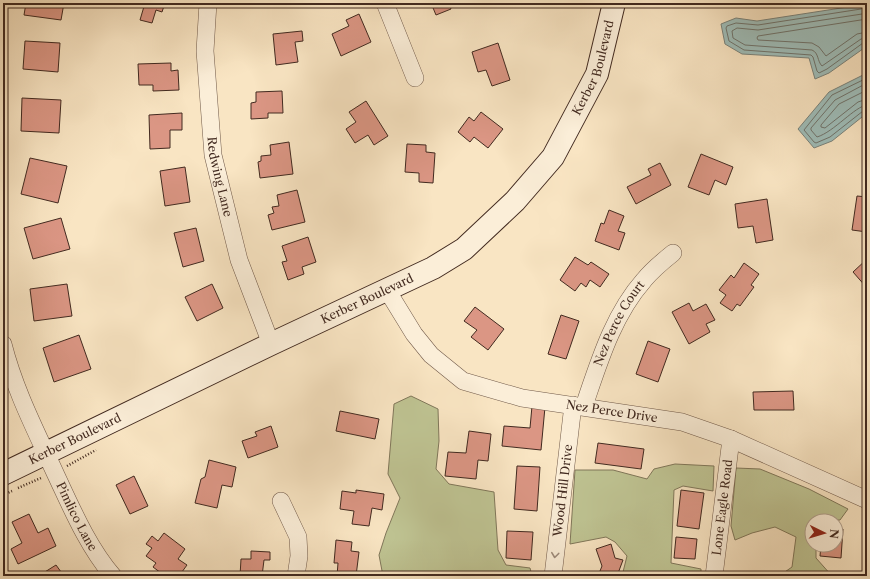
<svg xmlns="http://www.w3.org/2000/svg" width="870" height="579" font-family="'Libre Caslon Text',serif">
	<rect width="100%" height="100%" fill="#f9e5c3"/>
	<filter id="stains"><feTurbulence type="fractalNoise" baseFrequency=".005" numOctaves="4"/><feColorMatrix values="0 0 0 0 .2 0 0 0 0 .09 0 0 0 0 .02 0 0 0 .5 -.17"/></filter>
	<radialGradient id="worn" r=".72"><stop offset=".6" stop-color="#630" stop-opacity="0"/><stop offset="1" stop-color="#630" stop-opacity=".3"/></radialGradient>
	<!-- green -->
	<g fill="#bfc493" stroke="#80775a">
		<polygon points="411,396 438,409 439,441 436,469 449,484 494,492 498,550 506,565 530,568 532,576 383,576 379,555 386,533 400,498 388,474 394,404"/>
		<polygon points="675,464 714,466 713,491 683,486 674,490 671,563 701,569 701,576 622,576 627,556 615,542 606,537 570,544 575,470 613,470 647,479 654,469"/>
		<polygon points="736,468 760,469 809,489 848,509 840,520 812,521 812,545 816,545 816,558 832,576 779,576 792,567 796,537 775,527 752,533 735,540 731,526"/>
	</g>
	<!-- water -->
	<g fill="#9fbeba" stroke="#7a837c">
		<polygon points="867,4 867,46 829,73 815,79 809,58 742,54 725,44 721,24 736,18 757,21"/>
		<polygon points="867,73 867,113 832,141 814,148 798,129 829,92"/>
	</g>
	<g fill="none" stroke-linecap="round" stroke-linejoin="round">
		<!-- shore -->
		<g stroke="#70746d" stroke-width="1">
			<polyline points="865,3 865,7 861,9 758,25 736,23 727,26 726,28 729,41 744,50 811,55 813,57 817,71 819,73 827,69 863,43 867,43"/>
			<path d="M 867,12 L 862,14 L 758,30 L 737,28 L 732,31 L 733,38 L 745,45 L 812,50 C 819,53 817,61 822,66 L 861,39 L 867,38"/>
			<polyline points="867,19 758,36 757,38 758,40 812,43 819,47 826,56 857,34 867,32"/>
			<polyline points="867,78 832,95 804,130 814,142 816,143 830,137 863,111 867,110"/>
			<path d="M 867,83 L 835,100 L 811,128 L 811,130 L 817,137 C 834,132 855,106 867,105"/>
			<polyline points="867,90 839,104 821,125 821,127 825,128 858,102 867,99"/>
		</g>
	</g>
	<!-- building -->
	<g fill="#db9684" stroke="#422a20">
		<polygon points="26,3 64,3 61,20 24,15"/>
		<polygon points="145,3 165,3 162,12 156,10 152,23 140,20"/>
		<polygon points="431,3 449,3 451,9 436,15"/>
		<polygon points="359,14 371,42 341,56 332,34 349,26 346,20"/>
		<polygon points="302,31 303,41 295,42 298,62 276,65 273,34"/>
		<polygon points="25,41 60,43 58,72 23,69"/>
		<polygon points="498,43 510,80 492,86 486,70 478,72 472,52"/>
		<polygon points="171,63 171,71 178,70 179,90 153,91 153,85 139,85 138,64"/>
		<polygon points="282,91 283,113 268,113 268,118 251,119 251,103 256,102 256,92"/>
		<polygon points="22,98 61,100 59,133 21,131"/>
		<polygon points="366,101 388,136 374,145 368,135 355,143 346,129 356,122 349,112"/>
		<polygon points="481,112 503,129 488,148 474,137 470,142 458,132 469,117 474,121"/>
		<polygon points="182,113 182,130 170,130 170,148 150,149 149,115"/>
		<polygon points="289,142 293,174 260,178 258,162 261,161 261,156 271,155 270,145"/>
		<polygon points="407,144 426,145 426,152 435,153 433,183 419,182 419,173 405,172"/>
		<polygon points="701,154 733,167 726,185 715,180 709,195 688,187"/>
		<polygon points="30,158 67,166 58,203 21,194"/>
		<polygon points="660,163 671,185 636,204 627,187 651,175 648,169"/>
		<polygon points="185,167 190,202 165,206 160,171"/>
		<polygon points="297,190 305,222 272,230 268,215 274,213 272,207 279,206 277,195"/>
		<polygon points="857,196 867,197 867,232 852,230"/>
		<polygon points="767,199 773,240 756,243 753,226 738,228 735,204"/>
		<polygon points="609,210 624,216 618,231 625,233 619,250 595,241 601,223 604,224"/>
		<polygon points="61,218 70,249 33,259 24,228"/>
		<polygon points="196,228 204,261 183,267 174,233"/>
		<polygon points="308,237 316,262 302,267 304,274 288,280 282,262 287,261 282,246"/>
		<polygon points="575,257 588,265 591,262 609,274 600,287 590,280 586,287 581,283 575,291 560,280"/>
		<polygon points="867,259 867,288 853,272"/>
		<polygon points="744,263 759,274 751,285 754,287 740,306 737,304 732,311 720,303 726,295 719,290 731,275 734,278"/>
		<polygon points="67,284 72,316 34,321 30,289"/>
		<polygon points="212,284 223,308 197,321 185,297"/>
		<polygon points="689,303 693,311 706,304 715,320 706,324 710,332 689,344 672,312"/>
		<polygon points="475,307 504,329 488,350 471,337 477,330 464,321"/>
		<polygon points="561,315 579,321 566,359 548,354"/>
		<polygon points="79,335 91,369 54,382 43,348"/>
		<polygon points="648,341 670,349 658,382 636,374"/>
		<polygon points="793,391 794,410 754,410 753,392"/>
		<polygon points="532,406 545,407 541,450 502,446 504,426 530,428"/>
		<polygon points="340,411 379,419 375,439 336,431"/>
		<polygon points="271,426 278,447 248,458 242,441 257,436 255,432"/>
		<polygon points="469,431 491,434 488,461 478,460 476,479 445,476 448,452 466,453"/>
		<polygon points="598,443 644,449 641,469 595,463"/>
		<polygon points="209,460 236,467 232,487 222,485 217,508 195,503 201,479 205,477"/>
		<polygon points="517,466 540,467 537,511 514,509"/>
		<polygon points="134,476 148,506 130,514 116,485"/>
		<polygon points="356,490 384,494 382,510 372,508 369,526 352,524 354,511 340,509 342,491 356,493"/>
		<polygon points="681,490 704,493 699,529 677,526"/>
		<polygon points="29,514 38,533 48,528 56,546 18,564 11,549 22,543 12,522"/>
		<polygon points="836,528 843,529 841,558 820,556 821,545 836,545"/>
		<polygon points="507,531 533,532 531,560 506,558"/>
		<polygon points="164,533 185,549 178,559 187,565 179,576 165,576 153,567 156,563 146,556 152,548 146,544 152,536 158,541"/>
		<polygon points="676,537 697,539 695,559 674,558"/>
		<polygon points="336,540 352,542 351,551 359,552 356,576 337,576 338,563 334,563"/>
		<polygon points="611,544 615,558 623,560 617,576 598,576 602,566 596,549"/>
		<polygon points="251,551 270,552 270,560 264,560 262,576 240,576 241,559 251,559"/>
		<polygon points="56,565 64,576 41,576 40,575"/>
	</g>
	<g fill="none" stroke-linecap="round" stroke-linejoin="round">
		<!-- street casing -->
		<g stroke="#705949" stroke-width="18">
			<g id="street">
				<path id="s1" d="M 208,3 L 205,51 L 213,155 L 239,260 L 271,344"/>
				<polyline points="385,3 415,78"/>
				<path id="s2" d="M 387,290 L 414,334 L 431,355 L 463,381 L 522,398 L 682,422 L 731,439 L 867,500"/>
				<path id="s3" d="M 3,344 C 15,391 36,431 56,475 C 72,509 88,547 113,576"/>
				<path id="s4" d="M 584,406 C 599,362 613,315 644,280 C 652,270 663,261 673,253"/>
				<polyline points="281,501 298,537 299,556 296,576"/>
				<path id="s5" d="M 553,576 L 573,405"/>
				<path id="s6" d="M 714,576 L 731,439"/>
			</g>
		</g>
		<!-- secondary casing -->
		<g stroke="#422a20" stroke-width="24">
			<g id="secondary">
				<path id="s7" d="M 3,474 L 271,344 L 433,268 L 464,249 L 515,201 L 553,157 L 597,74 L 614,3"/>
			</g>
		</g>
		<!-- path -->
		<g stroke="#422a20" stroke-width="2.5" stroke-dasharray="1 2" stroke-linecap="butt">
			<polyline points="67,466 96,450"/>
			<polyline points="18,488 41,478"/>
			<polyline points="3,495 12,491"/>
		</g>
		<!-- street -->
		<use href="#street" stroke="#fbeed8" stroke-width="17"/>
		<!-- secondary -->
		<use href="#secondary" stroke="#fbeed8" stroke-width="22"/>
	</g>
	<!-- one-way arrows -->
	<defs><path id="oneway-chevron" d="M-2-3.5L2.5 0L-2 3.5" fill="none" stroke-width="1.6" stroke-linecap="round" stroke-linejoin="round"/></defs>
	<use stroke="#9e8c7c" href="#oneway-chevron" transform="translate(555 555) rotate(97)"/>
	<g text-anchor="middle" stroke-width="4" stroke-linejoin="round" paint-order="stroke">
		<!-- street labels -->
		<g font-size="12" fill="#422a20" stroke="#fbeed8">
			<text dy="4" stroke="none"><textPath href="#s7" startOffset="740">Kerber Boulevard</textPath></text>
			<text dy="4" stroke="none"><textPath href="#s1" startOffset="175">Redwing Lane</textPath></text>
			<text dy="4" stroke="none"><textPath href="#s7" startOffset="404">Kerber Boulevard</textPath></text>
			<text dy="4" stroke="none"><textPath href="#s4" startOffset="90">Nez Perce Court</textPath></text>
			<text dy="4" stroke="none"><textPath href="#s2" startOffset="272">Nez Perce Drive</textPath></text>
			<text dy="4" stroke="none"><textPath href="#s7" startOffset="80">Kerber Boulevard</textPath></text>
			<text dy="4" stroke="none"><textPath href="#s5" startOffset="86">Wood Hill Drive</textPath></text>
			<text dy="4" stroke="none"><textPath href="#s6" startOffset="69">Lone Eagle Road</textPath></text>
			<text dy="4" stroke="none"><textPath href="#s3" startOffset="188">Pimlico Lane</textPath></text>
		</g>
	</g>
	<!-- margin -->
	<rect width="870" height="579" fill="none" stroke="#f9e5c3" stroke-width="16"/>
	<rect x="4" y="4" width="862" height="571" fill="none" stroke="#422a20" stroke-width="2"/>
	<rect x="8" y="8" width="854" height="563" fill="none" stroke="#422a20"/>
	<!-- north arrow -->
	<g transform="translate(824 533) rotate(95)"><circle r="19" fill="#fbeed8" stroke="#b1a08e"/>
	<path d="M0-3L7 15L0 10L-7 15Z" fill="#8f2418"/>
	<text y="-6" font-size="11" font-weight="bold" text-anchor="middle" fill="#422a20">N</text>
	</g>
	<rect width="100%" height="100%" filter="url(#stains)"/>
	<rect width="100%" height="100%" fill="url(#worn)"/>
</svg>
